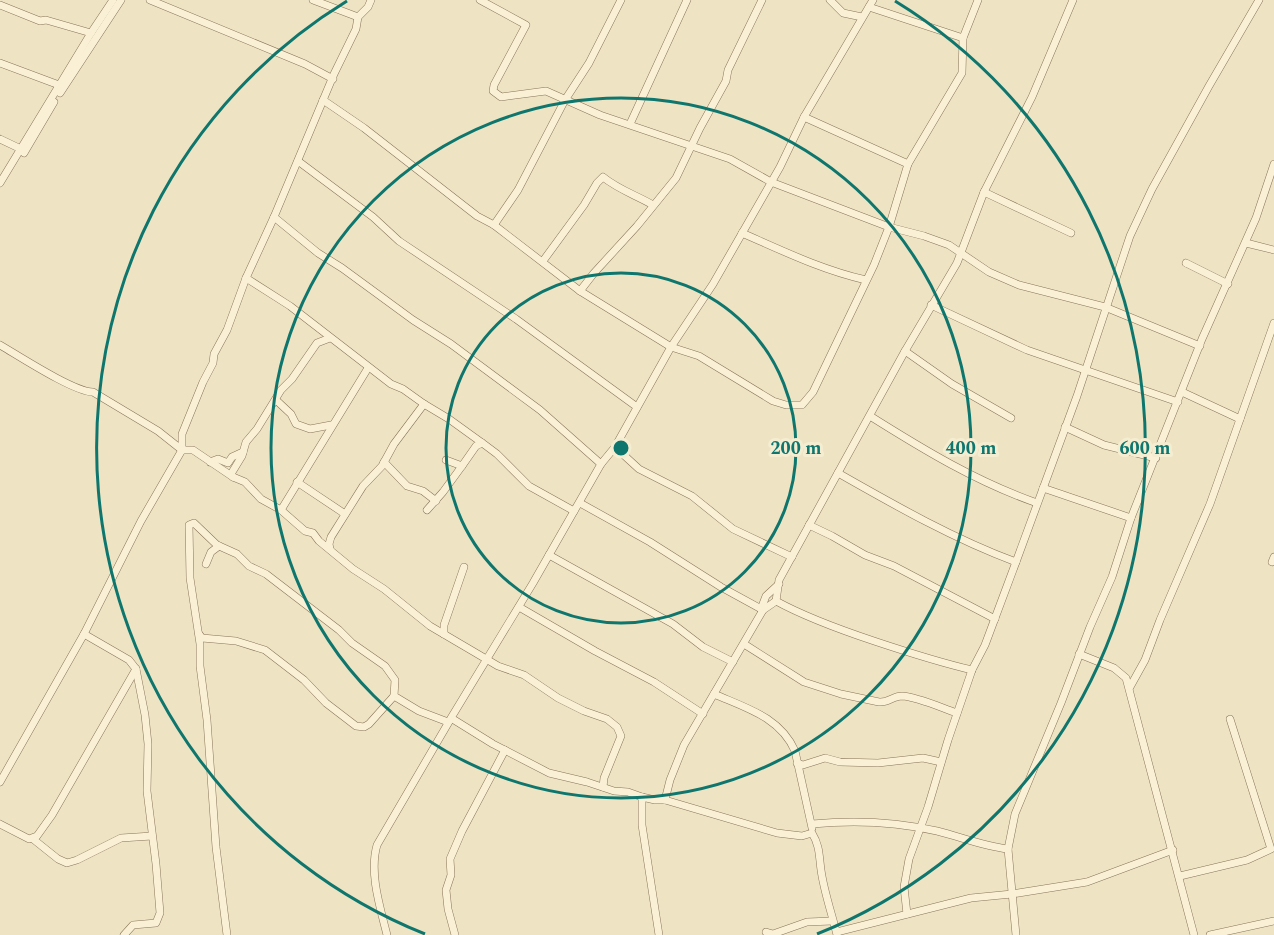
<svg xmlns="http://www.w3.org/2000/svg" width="1274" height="935" font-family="Spectral,serif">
	<rect width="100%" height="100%" fill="#eee4c3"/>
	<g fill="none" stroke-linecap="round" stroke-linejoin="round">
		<!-- minor casing -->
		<g stroke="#887559" stroke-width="8">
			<g id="minor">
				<polyline points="150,0 305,64 333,79"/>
				<polyline points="313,0 358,17"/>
				<polyline points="480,0 526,25 494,85 493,91 501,97 546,91 600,115 730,159 771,182 889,227 924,236 949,245 989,272 1019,285 1105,307 1200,346"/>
				<polyline points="830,0 843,13 862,17"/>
				<polyline points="0,5 40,21 46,20 91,33"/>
				<polyline points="869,7 963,38"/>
				<polyline points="0,63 59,85"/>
				<polyline points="60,93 121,0"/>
				<polyline points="323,100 364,128 477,216 494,225 580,291 671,347 699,356 773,401 786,405 802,405 813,392 874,265 889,227 908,164 962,73 963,38 978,0"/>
				<polyline points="804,117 908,164"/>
				<polyline points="630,124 687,0"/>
				<polyline points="0,139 21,149"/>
				<polyline points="24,153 54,102"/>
				<polyline points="298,161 373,217 399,241 516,319 637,407"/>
				<polyline points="0,183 91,33 113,0"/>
				<polyline points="984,192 1071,233"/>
				<polyline points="274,217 318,253 342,268 413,320 451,344 540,410 601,464"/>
				<polyline points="494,225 518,190 565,100 589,63 621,0"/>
				<path d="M 742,233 C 783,251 822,270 866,280"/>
				<polyline points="1246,243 1274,250"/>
				<path d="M 543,261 L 584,205 L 597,183 L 603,177 C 619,190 636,195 653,205"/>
				<polyline points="1186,263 1228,284"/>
				<polyline points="246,278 290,306 391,384 403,389 424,404 449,419 485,445 497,454 529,486 574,511"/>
				<polyline points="580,291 594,273 637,226 676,178 700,128 726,81 728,70 762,0"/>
				<polyline points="931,305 1027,350 1178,402"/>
				<path d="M 0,345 C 19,356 74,392 93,392 L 158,431 L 182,450 L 193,450 L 233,477 L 245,482 L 261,499 L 281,510 L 305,531 L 313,533 L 319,541 L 353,569 L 384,589 L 430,626 L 498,666 L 524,675 L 558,698 L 584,711 L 607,719 L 617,727 L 621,736 L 604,778 L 603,787"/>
				<polyline points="905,351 952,384 1011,418"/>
				<polyline points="1182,392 1240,419"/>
				<polyline points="276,400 291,414 296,424 310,429 331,425"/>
				<path d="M 870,416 C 924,450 977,482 1037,503"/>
				<polyline points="1065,427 1104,445 1156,458"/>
				<polyline points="615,447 639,469 692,496 733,529 792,557"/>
				<polyline points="446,460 462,466 476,446 482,443"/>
				<polyline points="210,462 218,459 228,463 232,457 243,452"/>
				<polyline points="384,462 407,486 423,491 436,501"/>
				<path d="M 838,473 C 896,506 954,539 1016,562"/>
				<polyline points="233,477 231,474 242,456 246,442 257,429 281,390 292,379 317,343 330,338"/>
				<polyline points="297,482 345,514"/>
				<polyline points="1043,488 1131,518"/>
				<polyline points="580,503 650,542 721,587 763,610"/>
				<polyline points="281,510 368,368"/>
				<polyline points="427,510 443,492 462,466"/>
				<polyline points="809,525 832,536 865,555 894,566 995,619"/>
				<polyline points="330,549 329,544 331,537 363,486 382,466 394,444 424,404"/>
				<polyline points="549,555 673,624 703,647 733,662"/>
				<polyline points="1272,562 1274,557"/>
				<polyline points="206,564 211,552 219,546"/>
				<path d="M 776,601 C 807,618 841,630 874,641 C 907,652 938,662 972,670"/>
				<polyline points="519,607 595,651 654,682 703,714"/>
				<polyline points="761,609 766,596 779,584"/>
				<polyline points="199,634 202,638 236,641 265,650 304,680 326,703 356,726 364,727 369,724 394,696"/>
				<polyline points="444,634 444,625 464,567"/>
				<path d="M 744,644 L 804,682 L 841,694 L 879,702 C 888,703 893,696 902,696 C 918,697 942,708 957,713"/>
				<polyline points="1079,654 1114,668 1126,678 1194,935"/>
				<polyline points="1130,687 1145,660 1160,620 1210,504 1274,323"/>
				<path d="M 714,694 C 746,708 780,717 795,751 L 812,828"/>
				<polyline points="797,763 803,765 825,758 840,762 878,763 923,758 941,762"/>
				<polyline points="0,782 84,634 141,521 182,450 182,434 203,382 213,363 214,354 227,330 246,278 274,217 334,74 356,29 358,17 368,7 371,0"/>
				<polyline points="642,797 642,825 659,935"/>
				<polyline points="665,800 670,780 684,745 763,610 776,601 779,580 905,351 957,263 984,192 1032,97 1073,0"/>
				<polyline points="0,824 29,839 37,836 52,815 136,669 129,660 84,634"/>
				<path d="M 812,824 C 852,820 897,822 937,831 C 961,837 983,846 1008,849"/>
				<polyline points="33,839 58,859 67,863 77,860 121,838 152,836"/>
				<polyline points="1180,876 1247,860 1271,849 1230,719"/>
				<polyline points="907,914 904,887 909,859 928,807 948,740 972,670 985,645 1016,562 1077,396 1130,236 1152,189 1209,86 1259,0"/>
				<polyline points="766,932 773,934 807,922 832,921"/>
				<polyline points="837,932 971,898 1012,894 1087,882 1173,850"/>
				<polyline points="124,935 133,925 156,923 160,913 156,864 147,791 148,744 145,715 136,669"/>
				<polyline points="227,935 216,847 207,720 200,666 200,644 190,578 189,525 194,523 217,545 237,554 249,566 266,574 339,630 352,643 385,666 395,680 394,696 419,711 448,722"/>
				<path d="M 387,935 C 380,907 369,873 377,845 L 450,720"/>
				<polyline points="455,935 448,909 446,890 451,875 450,859 462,831 505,750"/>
				<path d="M 837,935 C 832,914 824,892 821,870 C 819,856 820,846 812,833 L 802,836 L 777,833 L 665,800 L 655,800 L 642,797 L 628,792 L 614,791 L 587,782 L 549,773 L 493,744 L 451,718 L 533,583 L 601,464 L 615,447 L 671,347 L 713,284 L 780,167 L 804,117 L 873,0"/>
				<polyline points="1016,935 1008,849 1015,814 1061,703 1090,627 1112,577 1131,518 1202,339 1256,218 1274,164"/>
				<polyline points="1210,935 1274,921"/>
			</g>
		</g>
		<!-- minor -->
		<use href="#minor" stroke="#f9f0d6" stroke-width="7"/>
	</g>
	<!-- distance rings -->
	<g fill="none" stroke="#0f766e" stroke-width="3">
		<circle cx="621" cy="448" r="175"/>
		<circle cx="621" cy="448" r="350"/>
		<path d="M425 934A524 524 0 0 1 347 1M895 1A524 524 0 0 1 817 934"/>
	</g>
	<circle cx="621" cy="448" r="9" fill="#0f766e" stroke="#f5edd2" stroke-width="3"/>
	<g font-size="18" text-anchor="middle" font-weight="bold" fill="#0f766e" stroke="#f5edd2" stroke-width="6" stroke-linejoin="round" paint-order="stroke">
		<text x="796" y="454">200 m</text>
		<text x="971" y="454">400 m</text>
		<text x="1145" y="454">600 m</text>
	</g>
</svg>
